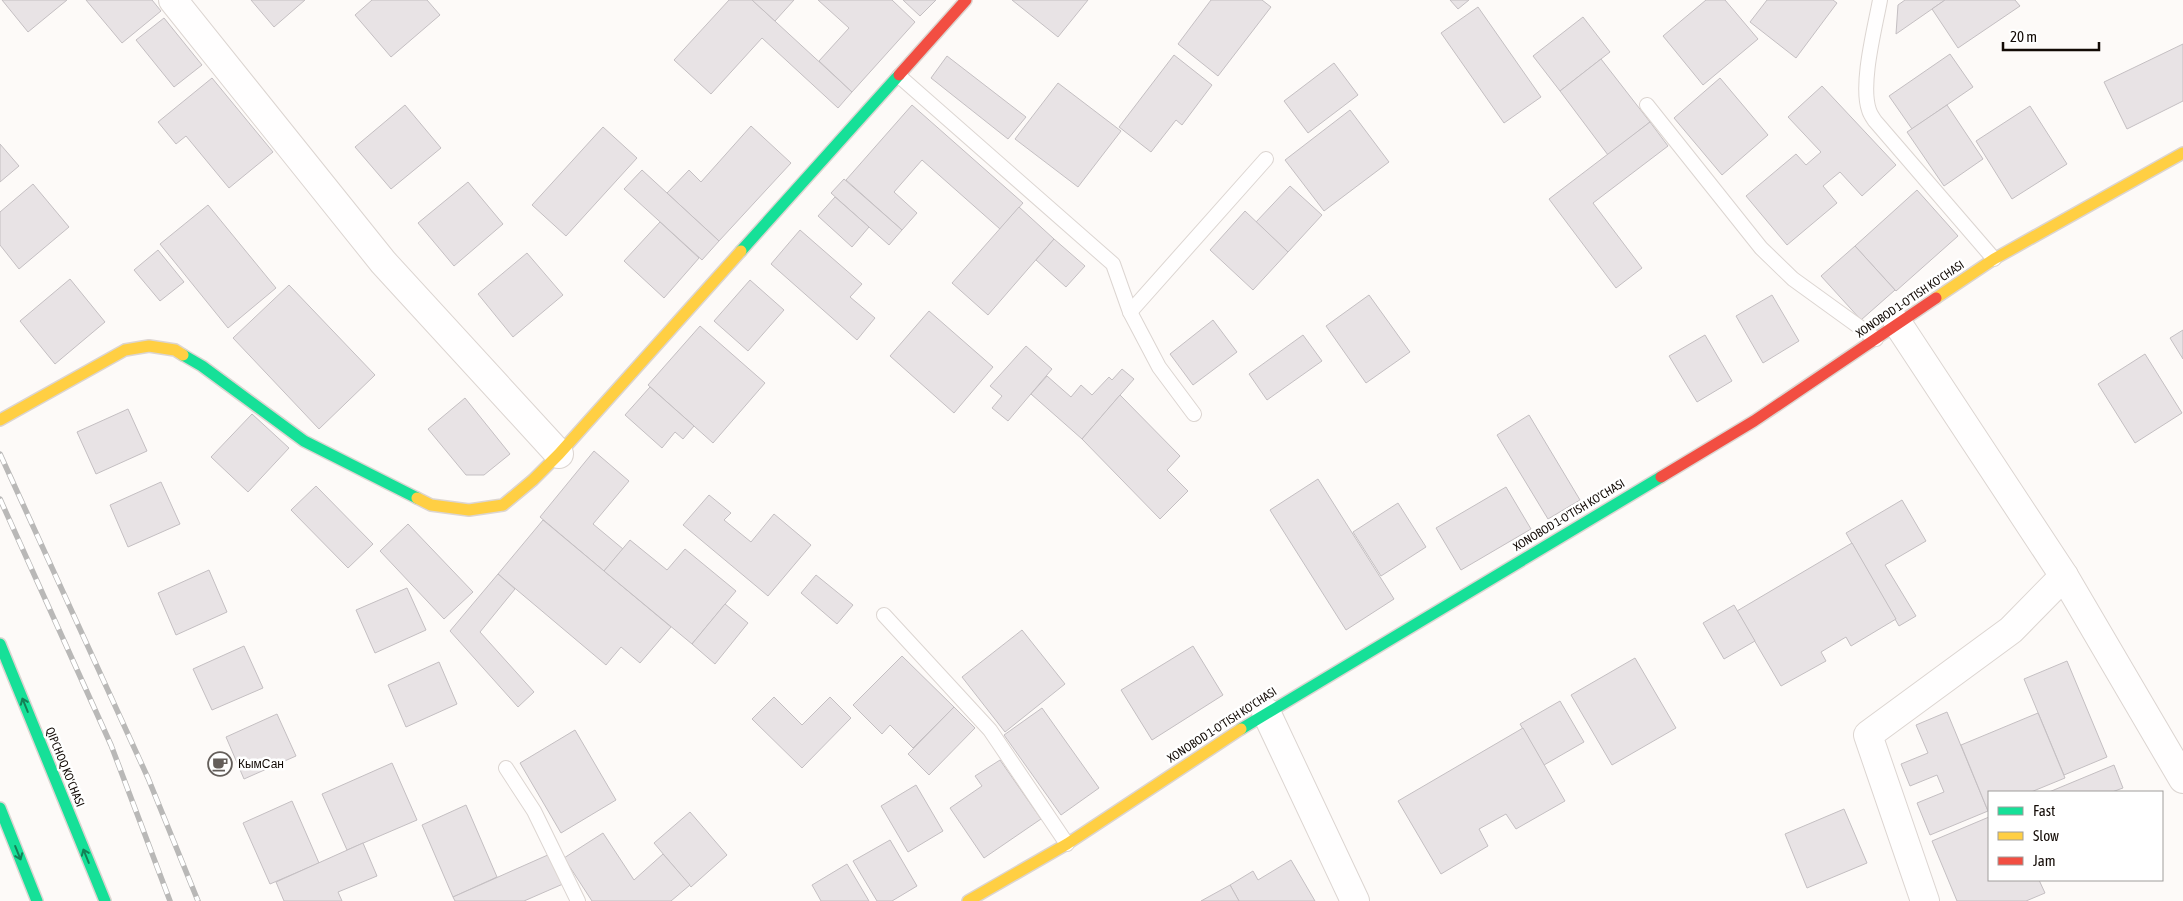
<svg xmlns="http://www.w3.org/2000/svg" width="2183" height="901" font-family="'Asap Condensed',sans-serif">
	<rect width="100%" height="100%" fill="#fdfaf8"/>
	<!-- building -->
	<g fill="#e8e3e5" stroke="#c4bfc2">
		<polygon points="2,0 67,0 28,32"/>
		<polygon points="86,0 152,0 161,11 122,43"/>
		<polygon points="251,0 305,0 274,27"/>
		<polygon points="372,0 427,0 440,15 391,57 355,15"/>
		<polygon points="729,0 752,0 852,92 838,108 762,38 711,94 674,60"/>
		<polygon points="752,0 794,0 775,21"/>
		<polygon points="818,0 892,0 915,22 852,92 819,61 849,28"/>
		<polygon points="903,0 936,0 920,16"/>
		<polygon points="1012,0 1088,0 1058,37"/>
		<polygon points="1211,0 1262,0 1271,7 1218,76 1178,44"/>
		<polygon points="1450,0 1469,0 1458,9"/>
		<polygon points="1706,0 1725,0 1758,39 1703,85 1663,36"/>
		<polygon points="1767,0 1833,0 1837,3 1796,58 1750,22"/>
		<polygon points="1905,0 1945,0 1896,34 1898,5"/>
		<polygon points="1945,0 2015,0 2020,6 1958,48 1932,9"/>
		<polygon points="1478,7 1541,97 1504,123 1441,33"/>
		<polygon points="1583,17 1610,52 1560,91 1533,56"/>
		<polygon points="164,18 202,65 174,87 136,40"/>
		<polygon points="2183,44 2183,101 2127,129 2104,82"/>
		<polygon points="1950,54 1973,87 1912,129 1889,96"/>
		<polygon points="1174,55 1212,85 1182,125 1176,120 1151,152 1119,127"/>
		<polygon points="947,56 1026,117 1008,139 931,78"/>
		<polygon points="1601,59 1650,122 1608,155 1560,91"/>
		<polygon points="1334,63 1358,95 1308,133 1284,101"/>
		<polygon points="212,78 273,152 229,188 186,136 176,144 158,122"/>
		<polygon points="1720,78 1768,135 1722,175 1674,118"/>
		<polygon points="1058,83 1121,131 1078,187 1015,139"/>
		<polygon points="1822,86 1896,165 1862,196 1840,172 1823,186 1837,203 1787,245 1746,196 1796,154 1806,165 1821,152 1788,117"/>
		<polygon points="405,105 441,148 391,189 355,147"/>
		<polygon points="912,105 1023,203 1000,229 922,160 894,192 917,213 902,230 846,180"/>
		<polygon points="1947,105 1983,159 1944,186 1907,132"/>
		<polygon points="2030,106 2067,164 2012,199 1976,141"/>
		<polygon points="1350,110 1389,162 1324,211 1285,160"/>
		<polygon points="1650,122 1668,146 1593,203 1642,268 1616,288 1549,199"/>
		<polygon points="751,126 791,163 719,241 667,193 689,170 701,182"/>
		<polygon points="603,127 637,158 566,236 532,205"/>
		<polygon points="0,144 19,166 0,182"/>
		<polygon points="642,170 719,241 702,260 624,189"/>
		<polygon points="844,179 902,230 889,245 831,193"/>
		<polygon points="468,182 503,224 454,266 418,223"/>
		<polygon points="33,184 69,227 19,269 0,245 0,212"/>
		<polygon points="1290,186 1322,215 1288,252 1256,222"/>
		<polygon points="1917,190 1958,236 1896,291 1855,246"/>
		<polygon points="835,197 869,227 852,247 818,216"/>
		<polygon points="208,205 276,288 228,328 160,244"/>
		<polygon points="1019,207 1054,239 988,315 952,283"/>
		<polygon points="1245,211 1288,252 1253,290 1210,250"/>
		<polygon points="660,222 699,258 664,298 624,261"/>
		<polygon points="800,230 862,284 850,297 875,318 857,340 771,264"/>
		<polygon points="1054,239 1085,266 1066,287 1036,260"/>
		<polygon points="1855,246 1895,290 1861,320 1821,276"/>
		<polygon points="158,250 184,282 160,301 134,270"/>
		<polygon points="527,253 563,295 513,337 478,294"/>
		<polygon points="70,279 105,322 55,364 20,321"/>
		<polygon points="750,280 784,310 748,351 714,321"/>
		<polygon points="289,285 375,375 319,429 233,338"/>
		<polygon points="1369,295 1410,352 1366,383 1326,326"/>
		<polygon points="1772,295 1799,341 1763,363 1736,316"/>
		<polygon points="929,311 993,367 954,413 890,356"/>
		<polygon points="1213,320 1237,352 1193,385 1170,354"/>
		<polygon points="700,326 765,383 713,443 648,385"/>
		<polygon points="2183,330 2183,359 2170,338"/>
		<polygon points="1303,335 1322,361 1267,400 1249,374"/>
		<polygon points="1705,335 1732,381 1697,402 1669,356"/>
		<polygon points="1026,346 1052,369 1008,421 992,408 1002,396 990,386"/>
		<polygon points="2145,354 2182,413 2135,443 2098,384"/>
		<polygon points="1122,369 1134,379 1082,439 1031,394 1047,376 1071,397 1081,385 1092,395 1109,377 1112,380"/>
		<polygon points="650,387 694,426 683,439 675,432 662,448 625,415"/>
		<polygon points="1120,395 1180,456 1167,470 1188,491 1160,519 1082,439"/>
		<polygon points="465,398 510,454 484,475 466,475 428,429"/>
		<polygon points="128,409 147,451 96,474 77,432"/>
		<polygon points="252,414 289,448 248,492 211,457"/>
		<polygon points="1529,415 1580,500 1548,519 1497,435"/>
		<polygon points="594,451 629,481 593,524 623,549 604,571 540,517"/>
		<polygon points="1318,479 1394,599 1346,630 1270,510"/>
		<polygon points="161,482 180,524 128,547 110,505"/>
		<polygon points="316,486 373,544 348,568 291,510"/>
		<polygon points="1506,487 1531,529 1461,570 1436,528"/>
		<polygon points="709,495 731,513 724,520 751,542 774,514 811,545 768,596 683,525"/>
		<polygon points="1902,500 1926,541 1885,565 1916,616 1899,626 1846,533"/>
		<polygon points="1398,503 1426,547 1381,576 1353,532"/>
		<polygon points="543,520 671,627 640,663 621,647 606,665 498,574"/>
		<polygon points="408,524 473,592 444,619 380,551"/>
		<polygon points="630,540 667,570 685,549 736,591 692,644 604,571"/>
		<polygon points="1852,543 1896,619 1851,646 1846,637 1821,652 1826,661 1781,686 1737,611"/>
		<polygon points="209,570 227,612 176,635 158,593"/>
		<polygon points="498,574 515,589 480,632 534,692 518,707 450,631"/>
		<polygon points="816,575 853,605 837,624 801,593"/>
		<polygon points="407,588 426,630 375,653 356,610"/>
		<polygon points="725,604 748,623 715,664 692,644"/>
		<polygon points="1734,605 1755,641 1724,659 1703,623"/>
		<polygon points="1022,630 1065,684 1005,732 962,677"/>
		<polygon points="244,646 263,688 212,710 193,669"/>
		<polygon points="1193,646 1223,695 1152,740 1121,690"/>
		<polygon points="902,656 954,707 913,748 890,725 882,734 853,705"/>
		<polygon points="1635,658 1676,728 1612,765 1571,695"/>
		<polygon points="2067,661 2107,757 2064,775 2024,679"/>
		<polygon points="439,662 457,704 406,727 388,685"/>
		<polygon points="774,697 802,725 830,697 851,718 802,768 752,719"/>
		<polygon points="1560,701 1584,742 1544,765 1520,724"/>
		<polygon points="954,707 975,728 929,775 908,754"/>
		<polygon points="1042,708 1099,788 1061,815 1004,735"/>
		<polygon points="1947,712 1988,811 1930,835 1917,803 1944,792 1937,775 1910,786 1901,764 1928,753 1916,725"/>
		<polygon points="2038,713 2065,778 2031,792 1989,792 1988,811 1961,745"/>
		<polygon points="277,714 296,756 244,779 226,737"/>
		<polygon points="1523,728 1565,801 1516,829 1506,814 1479,829 1488,846 1441,874 1398,801"/>
		<polygon points="575,730 616,800 561,833 520,763"/>
		<polygon points="1000,760 1041,819 984,858 950,808 982,786 975,776"/>
		<polygon points="392,763 417,820 347,850 322,794"/>
		<polygon points="2114,765 2123,788 2112,792 2049,792"/>
		<polygon points="916,785 943,831 908,852 881,806"/>
		<polygon points="292,801 319,863 270,884 243,823"/>
		<polygon points="466,805 497,877 453,897 422,825"/>
		<polygon points="1844,809 1867,863 1807,888 1785,834"/>
		<polygon points="690,812 727,855 691,887 654,843"/>
		<polygon points="1989,817 1989,880 2039,880 2045,893 2026,901 1957,901 1932,841"/>
		<polygon points="603,833 634,880 663,854 690,885 671,901 592,901 564,858"/>
		<polygon points="890,840 917,886 892,901 877,901 853,861"/>
		<polygon points="363,843 377,876 338,892 342,901 284,901 276,882"/>
		<polygon points="550,854 563,884 524,901 455,901 453,897"/>
		<polygon points="1291,860 1315,901 1239,901 1230,885 1253,871 1258,880"/>
		<polygon points="847,864 869,901 821,901 812,885"/>
		<polygon points="1230,885 1239,901 1201,901"/>
	</g>
	<g fill="none" stroke-linecap="round" stroke-linejoin="round">
		<!-- lane casing -->
		<g stroke="#dcd5d1" stroke-width="16">
			<g id="lane">
				<path d="M 1880,0 C 1875,28 1860,84 1869,110 C 1870,114 1873,118 1875,121 L 1994,259"/>
				<polyline points="899,76 1113,264 1130,312 1159,367 1194,414"/>
				<polyline points="1647,105 1761,248 1793,279 1876,339"/>
				<polyline points="1130,312 1266,159"/>
				<polyline points="884,615 990,730 1067,844"/>
				<polyline points="506,768 534,811 578,901"/>
			</g>
		</g>
		<!-- street casing -->
		<g stroke="#dcd5d1" stroke-width="30">
			<g id="street">
				<polyline points="173,0 383,262 559,454"/>
				<polyline points="1898,324 2064,576 2183,779"/>
				<polyline points="1266,712 1355,901"/>
				<polyline points="1925,901 1868,735 2011,630 2064,576"/>
			</g>
		</g>
		<!-- fast casing -->
		<g stroke="#dcd5d1" stroke-width="14">
			<g id="fast">
				<polyline points="741,251 899,75"/>
				<polyline points="183,355 202,366 304,441 417,498"/>
				<polyline points="0,644 105,901"/>
				<polyline points="1241,729 1661,477"/>
				<polyline points="0,808 37,901"/>
			</g>
		</g>
		<!-- slow casing -->
		<g stroke="#dcd5d1" stroke-width="14">
			<g id="slow">
				<polyline points="1936,298 1994,259 2183,153"/>
				<polyline points="0,420 125,350 149,346 175,350 183,355"/>
				<polyline points="417,498 431,505 469,510 503,505 533,480 559,454 741,251"/>
				<polyline points="968,901 1067,844 1241,729"/>
			</g>
		</g>
		<!-- jam casing -->
		<g stroke="#dcd5d1" stroke-width="14">
			<g id="jam">
				<polyline points="899,75 966,0"/>
				<polyline points="1661,477 1754,421 1936,298"/>
			</g>
		</g>
		<!-- lane -->
		<use href="#lane" stroke="#fffefe" stroke-width="14"/>
		<!-- street -->
		<use href="#street" stroke="#fffefe" stroke-width="28"/>
		<!-- fast -->
		<use href="#fast" stroke="#16e098" stroke-width="11"/>
		<!-- slow -->
		<use href="#slow" stroke="#ffcf43" stroke-width="11"/>
		<!-- jam -->
		<use href="#jam" stroke="#f24e42" stroke-width="11"/>
		<!-- rail casing -->
		<g stroke="#b9b8b7" stroke-width="5.5">
			<g id="rail">
				<polyline points="0,454 148,778 198,901"/>
				<polyline points="0,499 111,745 170,901"/>
			</g>
		</g>
		<!-- rail -->
		<use href="#rail" stroke="#fff" stroke-width="4" stroke-dasharray="11" stroke-linecap="butt"/>
	</g>
	<!-- one-way arrows -->
	<defs><path id="oneway-shaft" d="M-6 0H5M1.5-3L5.5 0L1.5 3" fill="none" stroke-width="1.6" stroke-linecap="round" stroke-linejoin="round" transform="scale(1.25)"/></defs>
	<g stroke="#148056">
		<use href="#oneway-shaft" transform="translate(25 705) rotate(-112)"/>
		<use href="#oneway-shaft" transform="translate(18 853) rotate(68)"/>
		<use href="#oneway-shaft" transform="translate(86 856) rotate(-112)"/>
	</g>
	<!-- icons -->
	<defs>
		<g id="cafe-ring" transform="scale(1.25)"><circle r="9.5" fill="#fff" stroke="#645e5a" stroke-width="1.5"/><path d="M-5.5-4.5H6V0H3Q3 3.5 0 3.5H-2.5Q-5.5 3.5-5.5 0ZM3-3.2v2h1.7v-2ZM-6 4.5H4V6H-6Z" fill="#645e5a"/></g>
	</defs>
	<g fill-rule="evenodd">
		<use href="#cafe-ring" x="220" y="764"/>
	</g>
	<g text-anchor="middle" stroke-width="5" stroke-linejoin="round" paint-order="stroke">
		<!-- street labels -->
		<g font-size="12" fill="#120a05" stroke="#fff">
			<text transform="translate(1910 299) rotate(-34)" y="4">XONOBOD 1-O'TISH KO'CHASI</text>
			<text transform="translate(1569 515) rotate(-31)" y="4">XONOBOD 1-O'TISH KO'CHASI</text>
			<text transform="translate(1222 725) rotate(-33)" y="4">XONOBOD 1-O'TISH KO'CHASI</text>
			<text transform="translate(65 767) rotate(68)" y="4">QIPCHOQ KO'CHASI</text>
		</g>
		<!-- poi labels -->
		<g font-size="12" fill="#120a05" stroke="#fff" text-anchor="start">
			<text x="238" y="768">КымСан</text>
		</g>
	</g>
	<!-- legend -->
	<rect x="1988" y="791" width="175" height="90" fill="#ffffff" stroke="#a09d9b"/>
	<rect x="1998" y="807" width="25" height="8" fill="#16e098" stroke="#a09d9b"/>
	<text x="2033" y="816" font-size="15" fill="#120a05">Fast</text>
	<rect x="1998" y="832" width="25" height="8" fill="#ffcf43" stroke="#a09d9b"/>
	<text x="2033" y="841" font-size="15" fill="#120a05">Slow</text>
	<rect x="1998" y="857" width="25" height="8" fill="#f24e42" stroke="#a09d9b"/>
	<text x="2033" y="866" font-size="15" fill="#120a05">Jam</text>
	<!-- scale -->
	<path d="M2003 42v8h96v-8" fill="none" stroke="#120a05" stroke-width="2.5"/>
	<text x="2010" y="42" font-size="15" fill="#120a05" stroke="#ffffff" stroke-width="4" paint-order="stroke">20 m</text>
</svg>
